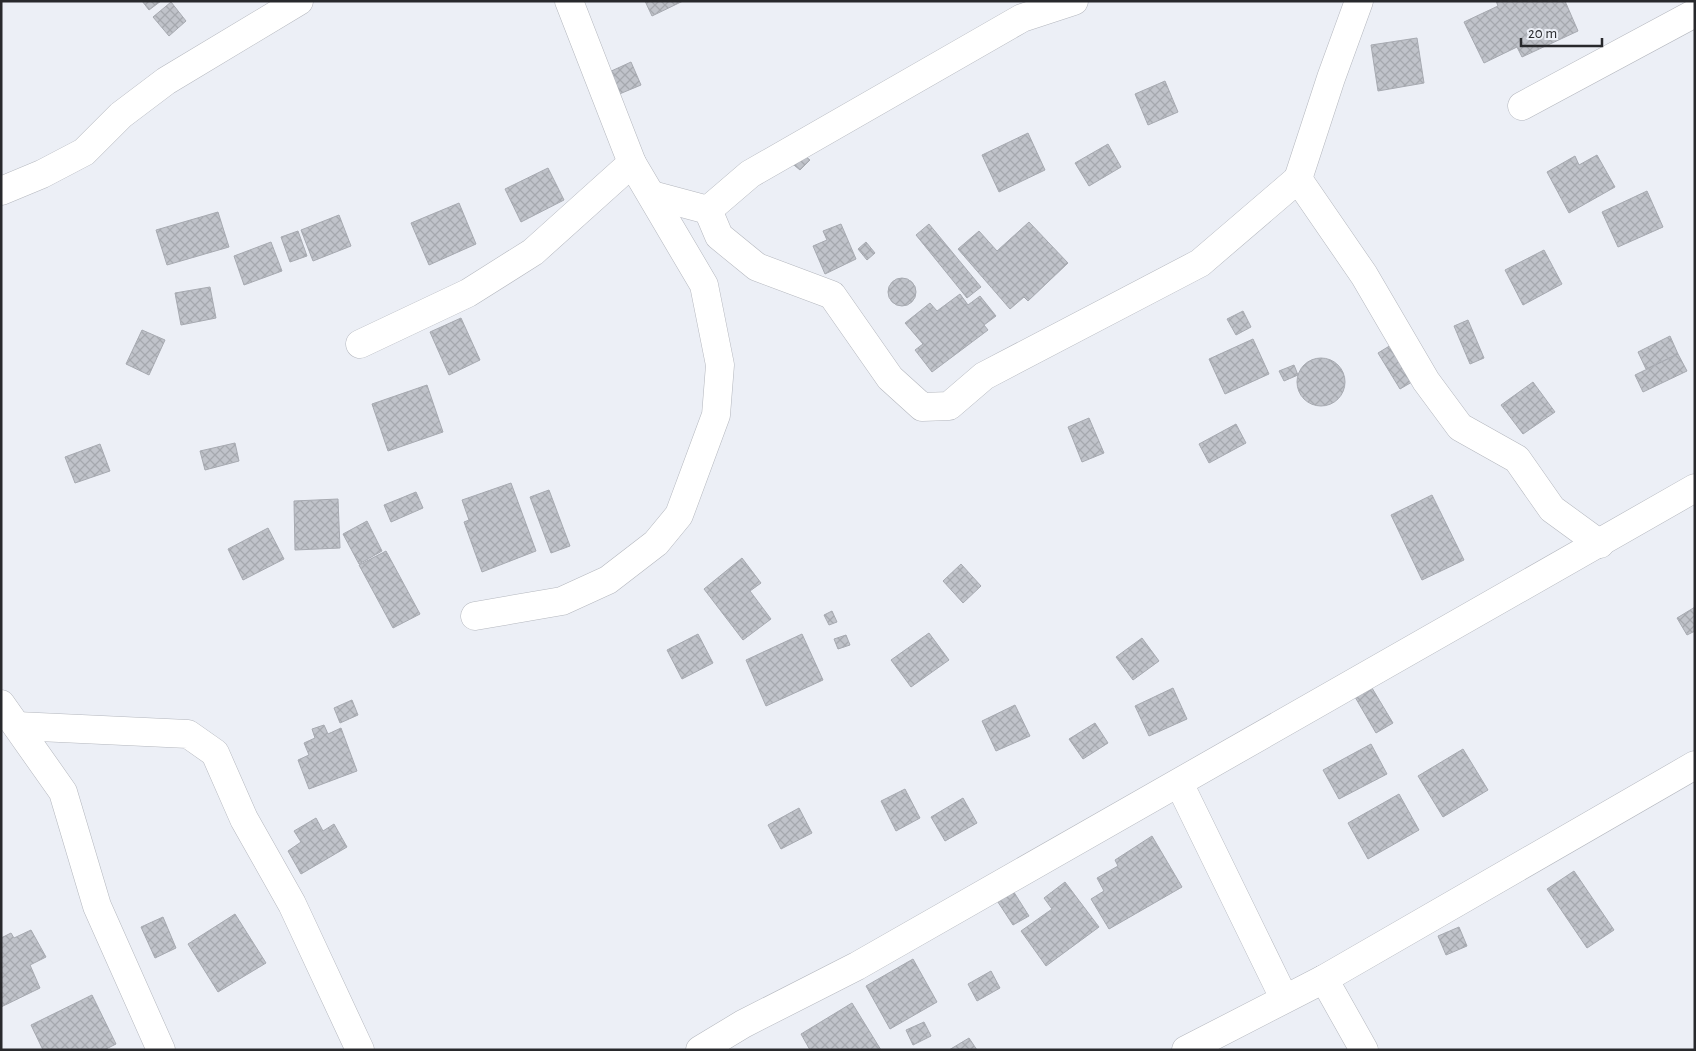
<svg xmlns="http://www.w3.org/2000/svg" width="1696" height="1051" font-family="'Alegreya Sans',sans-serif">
	<defs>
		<pattern id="building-cross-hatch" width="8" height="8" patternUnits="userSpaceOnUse" patternTransform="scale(1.25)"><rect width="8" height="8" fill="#c0c3ca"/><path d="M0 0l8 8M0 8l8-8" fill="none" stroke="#a5a8ae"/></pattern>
	</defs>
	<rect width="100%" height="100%" fill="#eceff6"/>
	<!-- building -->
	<g fill="url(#building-cross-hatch)" stroke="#a7aab1">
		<polygon points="142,1 161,1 149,10"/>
		<polygon points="645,1 683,1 652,16"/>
		<polygon points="1496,1 1565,1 1578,31 1522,57 1517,47 1484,63 1464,22 1498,6"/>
		<polygon points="171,2 186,21 169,36 153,17"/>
		<polygon points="1417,38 1424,83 1378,91 1371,45"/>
		<polygon points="631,62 641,85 617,95 607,73"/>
		<polygon points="1165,81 1178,112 1148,125 1135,94"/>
		<polygon points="1028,133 1045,170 999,192 982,155"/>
		<polygon points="1108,144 1121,167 1089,186 1075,163"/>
		<polygon points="799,151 810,160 800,170 789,161"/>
		<polygon points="1597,155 1615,187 1569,213 1547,172 1575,156 1579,165"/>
		<polygon points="548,168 564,200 521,222 505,189"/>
		<polygon points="1647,191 1663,227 1618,247 1602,212"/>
		<polygon points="459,203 476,244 429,265 411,223"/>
		<polygon points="218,212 229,247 167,265 156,230"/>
		<polygon points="339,215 351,246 313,261 301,230"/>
		<polygon points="1029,222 1068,263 1028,301 1024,297 1010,309 958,249 979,231 997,251"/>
		<polygon points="841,224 856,259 825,274 813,246 827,240 823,231"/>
		<polygon points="929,224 981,287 967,298 916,235"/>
		<polygon points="298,231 307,256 290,262 281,237"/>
		<polygon points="271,242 282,271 244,285 234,256"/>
		<polygon points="866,242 875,253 867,260 858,249"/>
		<polygon points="1544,250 1562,284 1523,305 1505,270"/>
		<circle cx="902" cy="292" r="14"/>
		<polygon points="210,287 216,318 181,325 175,293"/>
		<polygon points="960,294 968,305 980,296 996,316 984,325 988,330 932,372 915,350 923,344 905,323 930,303 937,311"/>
		<polygon points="1243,311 1251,327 1236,335 1227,319"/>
		<polygon points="461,318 480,360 449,375 430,332"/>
		<polygon points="1468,320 1484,358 1470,364 1454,326"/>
		<polygon points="142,330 165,340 149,375 126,364"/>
		<polygon points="1670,336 1678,354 1646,369 1638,352"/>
		<polygon points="1253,339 1269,374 1225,394 1209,359"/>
		<polygon points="1396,342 1417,379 1400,389 1378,353"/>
		<polygon points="1678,354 1687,371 1643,392 1635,375"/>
		<circle cx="1321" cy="382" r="24"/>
		<polygon points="1294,365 1298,375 1284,381 1279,371"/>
		<polygon points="1533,382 1555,412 1523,434 1501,405"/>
		<polygon points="427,385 443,432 388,451 372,404"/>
		<polygon points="1089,418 1104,453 1082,462 1068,427"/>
		<polygon points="1236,424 1246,443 1209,463 1199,444"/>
		<polygon points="235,443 239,461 205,470 200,451"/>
		<polygon points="100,444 110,471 75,483 65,457"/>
		<polygon points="511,483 536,551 482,572 464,522 469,520 462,500"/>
		<polygon points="549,490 570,546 551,553 530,497"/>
		<polygon points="416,492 423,508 391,522 384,505"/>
		<polygon points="1432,495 1464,560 1422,580 1391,515"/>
		<polygon points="338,499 340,548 295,550 294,501"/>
		<polygon points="367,521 382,551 359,564 343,534"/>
		<polygon points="268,528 284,559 243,580 228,549"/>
		<polygon points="386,551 420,614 393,628 359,565"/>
		<polygon points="742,558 761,583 750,591 771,619 743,640 704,589"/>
		<polygon points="961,564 981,586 963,603 943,581"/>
		<polygon points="1695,607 1695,631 1687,635 1677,618"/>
		<polygon points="832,611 837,622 829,625 824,615"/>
		<polygon points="929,633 949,660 911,687 891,660"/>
		<polygon points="698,634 713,663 682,679 667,650"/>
		<polygon points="802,634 823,680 766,706 746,660"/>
		<polygon points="846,635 850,645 838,649 834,639"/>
		<polygon points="1142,638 1159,661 1133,680 1116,657"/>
		<polygon points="1173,688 1187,719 1149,736 1135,706"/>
		<polygon points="1372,688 1393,723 1376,733 1355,697"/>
		<polygon points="352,700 358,715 340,723 334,708"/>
		<polygon points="1015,705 1030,736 996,751 982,721"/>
		<polygon points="1095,723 1108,743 1083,759 1069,739"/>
		<polygon points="324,725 328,734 341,728 357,771 309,789 298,760 309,755 304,743 315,738 312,729"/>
		<polygon points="1371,744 1387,774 1339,799 1323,770"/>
		<polygon points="1463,749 1488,790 1443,817 1418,776"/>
		<polygon points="905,789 920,818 896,831 881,801"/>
		<polygon points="1399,794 1419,830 1368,859 1348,823"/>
		<polygon points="963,798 977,823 945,841 931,817"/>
		<polygon points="799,808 812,833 781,849 768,825"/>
		<polygon points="316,818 323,831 334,824 347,847 301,874 288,851 301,842 294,831"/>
		<polygon points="1152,836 1182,887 1109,929 1091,899 1104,891 1097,878 1118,866 1115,860"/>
		<polygon points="1574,871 1614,930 1587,948 1547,889"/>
		<polygon points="1065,882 1099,927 1046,966 1021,931 1052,909 1044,898"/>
		<polygon points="1010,886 1029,916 1013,925 994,896"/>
		<polygon points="235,914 266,963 218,992 188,944"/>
		<polygon points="163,917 176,948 155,958 141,927"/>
		<polygon points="1459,927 1467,946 1446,955 1438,936"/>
		<polygon points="31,930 46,957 30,965 40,988 1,1007 1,938 11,933 14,938"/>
		<polygon points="913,959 937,1002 890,1029 866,986"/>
		<polygon points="991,971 1000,988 977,1001 968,984"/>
		<polygon points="92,995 116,1044 104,1050 43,1050 31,1025"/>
		<polygon points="852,1003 881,1050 810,1050 801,1034"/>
		<polygon points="924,1022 931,1036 913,1045 906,1030"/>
		<polygon points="969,1038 977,1050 949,1050"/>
	</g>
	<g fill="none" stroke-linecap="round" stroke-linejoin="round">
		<!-- minor casing -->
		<g stroke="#b4b7be" stroke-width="29">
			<g id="minor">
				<polyline points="1522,106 1695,13"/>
				<polyline points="1298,179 1331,78 1359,1"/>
				<polyline points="1,191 42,174 84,152 121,115 166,81 299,1"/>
				<polyline points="652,195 708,210 719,236 757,267 832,295 890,378 922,407 949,406 984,376 1200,263 1298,179 1364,275 1426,381 1460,427 1517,459 1552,509 1600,544"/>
				<polyline points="708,210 750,174 1022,18 1074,1"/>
				<polyline points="360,344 468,293 533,252 632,163 569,1"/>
				<polyline points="475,616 562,601 608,580 656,543 679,515 716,415 720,365 704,285 632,163"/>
				<polyline points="1,704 63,792 97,906 161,1050"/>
				<polyline points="17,726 188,734 215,753 244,819 292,904 360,1050"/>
				<polyline points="1179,783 1284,998"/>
				<polyline points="1324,979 1364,1050"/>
				<polyline points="700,1050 743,1024 857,966 1695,488"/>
				<polyline points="1186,1050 1324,979 1695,765"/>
			</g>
		</g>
		<!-- minor -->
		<use href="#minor" stroke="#fff" stroke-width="28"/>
	</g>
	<!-- border -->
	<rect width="1696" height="1051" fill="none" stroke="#28292c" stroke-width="5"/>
	<!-- scale -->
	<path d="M1521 38v8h81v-8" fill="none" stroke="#28292c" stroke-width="2.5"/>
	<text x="1528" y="38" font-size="15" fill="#28292c" stroke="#eceff6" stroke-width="4" paint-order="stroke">20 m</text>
</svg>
